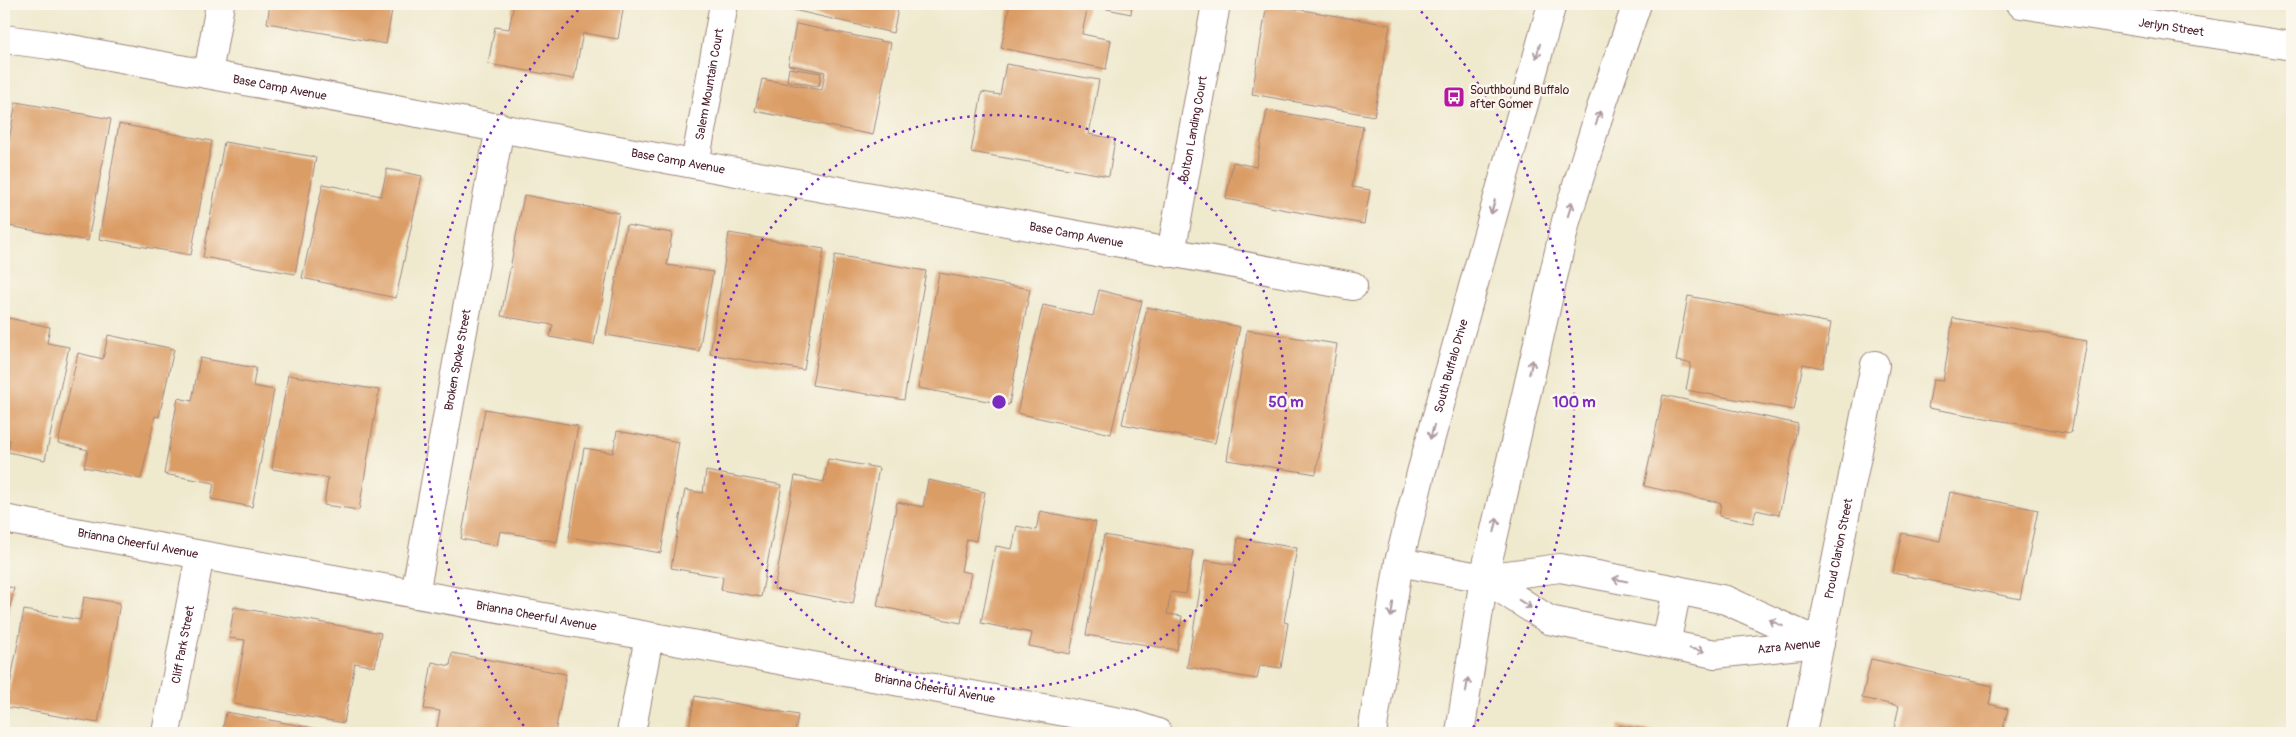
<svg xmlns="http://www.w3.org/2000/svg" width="2296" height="737" font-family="Pangolin,sans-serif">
	<rect width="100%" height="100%" fill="#fbf7ec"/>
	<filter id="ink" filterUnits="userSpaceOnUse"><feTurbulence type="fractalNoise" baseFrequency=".02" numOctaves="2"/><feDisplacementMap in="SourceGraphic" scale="10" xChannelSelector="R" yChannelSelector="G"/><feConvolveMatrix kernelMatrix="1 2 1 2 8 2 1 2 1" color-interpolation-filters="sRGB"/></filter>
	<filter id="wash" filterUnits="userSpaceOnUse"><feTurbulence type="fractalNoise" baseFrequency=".0096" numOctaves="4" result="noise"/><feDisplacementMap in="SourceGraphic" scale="20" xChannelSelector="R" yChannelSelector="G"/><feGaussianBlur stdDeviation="1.12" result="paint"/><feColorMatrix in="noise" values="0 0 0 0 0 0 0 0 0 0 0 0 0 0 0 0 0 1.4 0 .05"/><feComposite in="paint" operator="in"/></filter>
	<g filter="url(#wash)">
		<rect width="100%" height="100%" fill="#efe9ce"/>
		<g id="blocks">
			<!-- building -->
			<g fill="#db9d66">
				<polygon points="270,4 393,4 386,44 267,23"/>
				<polygon points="514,4 624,4 618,39 583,33 574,79 488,64 495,27 509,29"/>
				<polygon points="790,4 899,4 893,33 789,9"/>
				<polygon points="1010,4 1132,4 1131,14 1088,5 1082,34 1111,40 1106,69 1001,48"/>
				<polygon points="1267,4 1390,25 1374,116 1252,94"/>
				<polygon points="1393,4 1419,4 1418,9"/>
				<polygon points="796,24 891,43 873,135 755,111 762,79 822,90 825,72 788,65"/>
				<polygon points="1006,64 1099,80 1089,134 1115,139 1109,176 971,152 982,92 1000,95"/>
				<polygon points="789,68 821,73 819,86 787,81"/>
				<polygon points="16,102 111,119 88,241 4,225 4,167"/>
				<polygon points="1267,110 1363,127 1352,187 1370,190 1364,224 1226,199 1233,162 1256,167"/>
				<polygon points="119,124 212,141 191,255 99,239"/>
				<polygon points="224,142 316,157 295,274 203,257"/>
				<polygon points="387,169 422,176 396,298 302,278 323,184 381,196"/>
				<polygon points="524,195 619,213 594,345 550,337 553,325 501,316"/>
				<polygon points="626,225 672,233 667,265 713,272 699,351 606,335"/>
				<polygon points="729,233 824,249 804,370 710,354"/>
				<polygon points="835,255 926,271 904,400 812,385"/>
				<polygon points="939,273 1030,289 1009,405 918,388"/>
				<polygon points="1099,290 1142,301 1111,434 1017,413 1043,305 1093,316"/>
				<polygon points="1688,296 1831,323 1823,368 1803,364 1794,410 1686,390 1691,363 1676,361"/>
				<polygon points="1147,307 1240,327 1215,443 1122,424"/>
				<polygon points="4,317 50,327 47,343 69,347 45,460 8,452 10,440 4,438"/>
				<polygon points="1953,318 2087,341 2071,433 1928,408 1933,380 1943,381"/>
				<polygon points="1247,330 1337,344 1316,474 1227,460"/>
				<polygon points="108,335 174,349 159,417 155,416 141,479 84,467 88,450 58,443 78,353 103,359"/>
				<polygon points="200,358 256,368 253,386 274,390 252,507 211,499 214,483 164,474 178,398 192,401"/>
				<polygon points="288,375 379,390 359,510 324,505 328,478 272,469"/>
				<polygon points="1663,395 1798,424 1779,515 1756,510 1753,523 1719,516 1721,503 1644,486"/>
				<polygon points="485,409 578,426 557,542 500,531 497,546 461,539"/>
				<polygon points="617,431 679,442 661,553 569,537 584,448 613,453"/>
				<polygon points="828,459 879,468 853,604 774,589 795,476 824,482"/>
				<polygon points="706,471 782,485 761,597 721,590 723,577 671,568 685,490 703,493"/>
				<polygon points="928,480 985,492 976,541 967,539 961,571 971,573 961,623 877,606 897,502 923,507"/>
				<polygon points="1950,492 2038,510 2020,599 1893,573 1902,533 1940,541"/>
				<polygon points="1040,511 1096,522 1070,654 1029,646 1032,633 981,623 996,546 1012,549 1017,526 1036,530"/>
				<polygon points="1104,535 1193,551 1186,594 1171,592 1167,614 1182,616 1177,650 1086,635"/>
				<polygon points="1238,538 1297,548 1284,622 1288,623 1281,668 1260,665 1257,679 1187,667 1205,560 1234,565"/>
				<polygon points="4,586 14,588 5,633 4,633"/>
				<polygon points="84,597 120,603 98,723 6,707 24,610 80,620"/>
				<polygon points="234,607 381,633 375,667 355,663 344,723 234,704 245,640 229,638"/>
				<polygon points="452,653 566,674 555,733 436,733 440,711 424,709 432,662 450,666"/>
				<polygon points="1871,659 1993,686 1989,704 2008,709 2002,733 1893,733 1899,706 1862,698"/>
				<polygon points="695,696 798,715 795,733 688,733"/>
				<polygon points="226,712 335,732 335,733 222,733"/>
				<polygon points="1619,725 1660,732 1660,733 1618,733"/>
				<polygon points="896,730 909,732 909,733 896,733"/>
			</g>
		</g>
	</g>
	<g filter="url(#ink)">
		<use href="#blocks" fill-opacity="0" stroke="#9c847c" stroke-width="1"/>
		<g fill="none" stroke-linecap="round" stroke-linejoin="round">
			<!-- minor casing -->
			<g stroke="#9c847c" stroke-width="30">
				<g id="minor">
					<path id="s1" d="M 2021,4 L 2292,46"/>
					<path id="s2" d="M 4,39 L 50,45 L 1353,286"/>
					<polyline points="208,74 220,4"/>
					<path id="s3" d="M 695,164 L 724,4"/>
					<path id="s4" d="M 1171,253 L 1216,4"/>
					<path id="s5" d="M 4,519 L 1131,724 L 1158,733"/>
					<polyline points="1399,562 1484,578 1560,568 1677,590 1726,600 1820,643"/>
					<path id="s6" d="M 1484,578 L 1549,620 L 1715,654 L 1820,643"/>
					<path id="s7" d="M 415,594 L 500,127"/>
					<polyline points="1666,644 1677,590"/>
					<path id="s8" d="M 166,733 L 200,555"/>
					<polyline points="631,733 649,637"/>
					<path id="s9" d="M 1802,733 L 1875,365"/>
				</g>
			</g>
			<!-- major casing -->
			<g stroke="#9c847c" stroke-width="30">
				<g id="major">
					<path id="s10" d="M 1372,733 L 1399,562 L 1421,473 L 1552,4"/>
					<polyline points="1460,733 1484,578 1566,221 1601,108 1637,4"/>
				</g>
			</g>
			<!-- minor -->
			<use href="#minor" stroke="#fff" stroke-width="28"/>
			<!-- major -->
			<use href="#major" stroke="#fff" stroke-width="28"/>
		</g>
		<!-- one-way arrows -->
		<defs><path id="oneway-shaft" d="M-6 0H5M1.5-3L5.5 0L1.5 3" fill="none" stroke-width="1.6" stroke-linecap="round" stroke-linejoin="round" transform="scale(1.25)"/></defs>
		<g stroke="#ae9aa0">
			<use href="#oneway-shaft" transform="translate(1538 51) rotate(106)"/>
			<use href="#oneway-shaft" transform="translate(1598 118) rotate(-73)"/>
			<use href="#oneway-shaft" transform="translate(1493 207) rotate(105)"/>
			<use href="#oneway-shaft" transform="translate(1570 209) rotate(-73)"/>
			<use href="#oneway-shaft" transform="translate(1531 367) rotate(-76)"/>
			<use href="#oneway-shaft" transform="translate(1432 432) rotate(106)"/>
			<use href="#oneway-shaft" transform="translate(1496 525) rotate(-77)"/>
			<use href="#oneway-shaft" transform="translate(1620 580) rotate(-169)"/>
			<use href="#oneway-shaft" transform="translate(1525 604) rotate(33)"/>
			<use href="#oneway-shaft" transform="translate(1392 610) rotate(99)"/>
			<use href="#oneway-shaft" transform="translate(1776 623) rotate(-155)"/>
			<use href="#oneway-shaft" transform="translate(1697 650) rotate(12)"/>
			<use href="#oneway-shaft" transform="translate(1467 685) rotate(-81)"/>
		</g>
	</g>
	<!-- distance rings -->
	<g fill="none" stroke="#7b2cbf" stroke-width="2.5" stroke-dasharray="2.5 5">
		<circle cx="999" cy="402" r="287"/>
		<path d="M528 732A575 575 0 0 1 582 6M1416 6A575 575 0 0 1 1470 732"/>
	</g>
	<!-- icons -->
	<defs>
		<g id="bus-square" transform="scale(1.125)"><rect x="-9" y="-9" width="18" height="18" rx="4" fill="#b5179e" stroke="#fbf7ec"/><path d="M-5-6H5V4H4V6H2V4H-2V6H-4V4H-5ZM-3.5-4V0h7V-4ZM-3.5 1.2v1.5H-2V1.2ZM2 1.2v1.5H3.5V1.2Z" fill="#fff"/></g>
	</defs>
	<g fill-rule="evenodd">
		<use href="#bus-square" x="1454" y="97"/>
	</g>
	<g text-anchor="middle" stroke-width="5" stroke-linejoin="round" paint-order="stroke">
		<!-- street labels -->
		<g font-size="12" fill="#4a1f2b" stroke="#fbf7ec">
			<text dy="4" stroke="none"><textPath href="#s1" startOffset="152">Jerlyn Street</textPath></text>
			<text dy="4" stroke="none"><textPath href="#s3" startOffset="81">Salem Mountain Court</textPath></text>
			<text dy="4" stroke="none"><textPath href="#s2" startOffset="280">Base Camp Avenue</textPath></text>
			<text dy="4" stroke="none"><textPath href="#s4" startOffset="126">Bolton Landing Court</textPath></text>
			<text dy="4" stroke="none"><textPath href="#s2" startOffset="685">Base Camp Avenue</textPath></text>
			<text dy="4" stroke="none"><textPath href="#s2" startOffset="1090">Base Camp Avenue</textPath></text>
			<text dy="4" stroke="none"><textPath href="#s7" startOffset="238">Broken Spoke Street</textPath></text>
			<text dy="4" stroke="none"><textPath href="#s10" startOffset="376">South Buffalo Drive</textPath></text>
			<text dy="4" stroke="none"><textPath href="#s5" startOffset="136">Brianna Cheerful Avenue</textPath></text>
			<text dy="4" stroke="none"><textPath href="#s9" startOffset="188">Proud Clarion Street</textPath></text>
			<text dy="4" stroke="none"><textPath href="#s5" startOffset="541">Brianna Cheerful Avenue</textPath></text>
			<text dy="4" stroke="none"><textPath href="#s8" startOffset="90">Cliff Park Street</textPath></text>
			<text dy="4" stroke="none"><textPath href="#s6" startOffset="321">Azra Avenue</textPath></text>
			<text dy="4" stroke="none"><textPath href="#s5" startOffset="946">Brianna Cheerful Avenue</textPath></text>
		</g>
		<!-- poi labels -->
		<g font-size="12" fill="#4a1f2b" stroke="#fbf7ec" text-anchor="start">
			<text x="1470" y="94">Southbound Buffalo<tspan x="1470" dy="14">after Gomer</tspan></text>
		</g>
	</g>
	<circle cx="999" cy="402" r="8" fill="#7b2cbf" stroke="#fbf7ec" stroke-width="2.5"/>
	<g font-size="15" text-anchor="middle" font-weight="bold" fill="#7b2cbf" stroke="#fbf7ec" stroke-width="5" stroke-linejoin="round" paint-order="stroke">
		<text x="1286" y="407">50 m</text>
		<text x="1574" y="407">100 m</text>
	</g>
	<!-- margin -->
	<rect width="2296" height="737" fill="none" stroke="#fbf7ec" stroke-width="20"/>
</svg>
